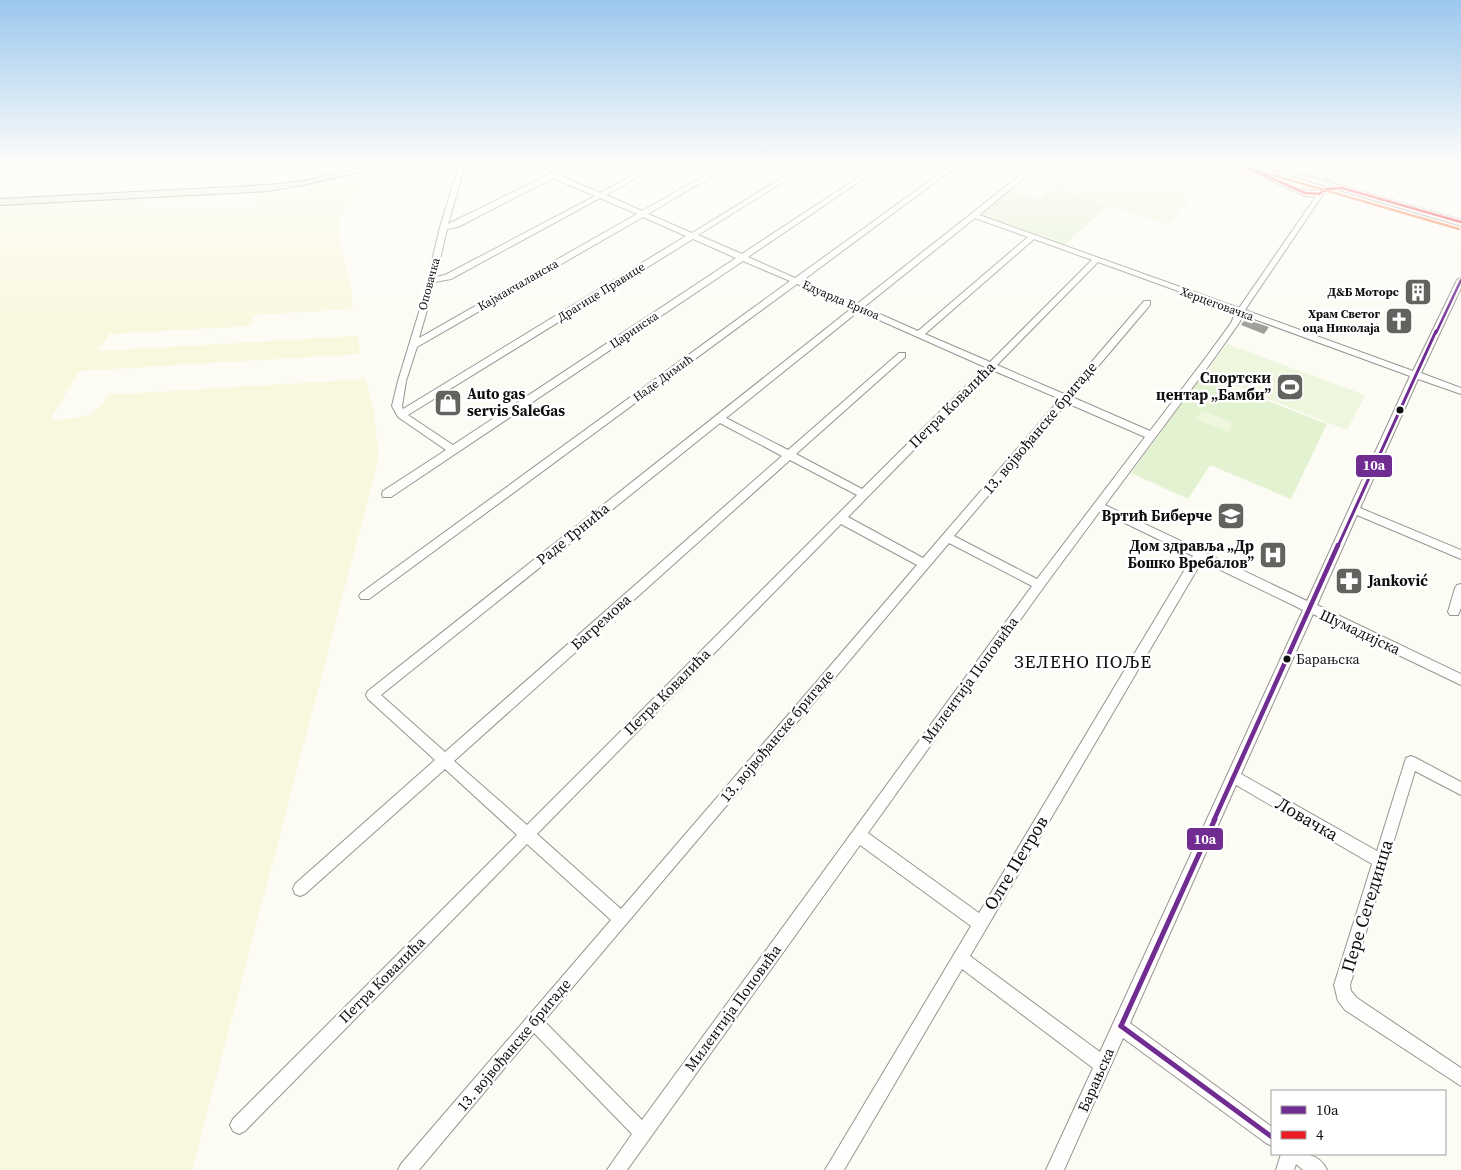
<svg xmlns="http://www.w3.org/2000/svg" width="1461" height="1170" font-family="'Source Serif 4',serif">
	<rect width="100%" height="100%" fill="#fcfbf4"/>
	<!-- farmland -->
	<polygon fill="#f9f8df" points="391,165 401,165 370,183 355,196 341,215 338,235 351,286 353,309 254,315 250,326 109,334 98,351 358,336 360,354 80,371 49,420 78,418 91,414 100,407 108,395 366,379 374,413 379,457 192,1170 0,1170 0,204 198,194 196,199 147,202 142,208 193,205 190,210 254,206 260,195 206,198 205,197 208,193 280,189 307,184"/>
	<!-- green -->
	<g fill="#e3f3d2">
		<polygon points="1053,188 1109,205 1064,245 978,214 1010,191 1038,199"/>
		<polygon points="1202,375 1327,424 1291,499 1210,465 1188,499 1131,473"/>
	</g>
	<!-- pitch -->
	<g fill="#eef7dd">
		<polygon points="1045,165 1205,165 1180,192 1194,197 1168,224 1028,180"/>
		<polygon points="1227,344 1365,395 1347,430 1205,374"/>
		<polygon points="1202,410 1233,423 1228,432 1196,419"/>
	</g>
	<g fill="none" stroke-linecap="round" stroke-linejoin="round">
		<!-- stream -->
		<polyline stroke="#c8e4f8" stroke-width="2" points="0,175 27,174 35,165"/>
	</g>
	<!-- building -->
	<polygon fill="#9f9e99" points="1245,319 1269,327 1264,334 1241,325"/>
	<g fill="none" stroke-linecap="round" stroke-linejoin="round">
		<!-- minor casing -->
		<g stroke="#969592" stroke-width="2">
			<g id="minor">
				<path d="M 460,165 L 467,165 L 464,169 L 448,224 L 548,175 L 527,165 L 535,165 L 553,173 L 568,165 L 576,165 L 559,175 L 600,193 L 652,165 L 660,165 L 606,195 L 642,211 L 723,165 L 731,165 L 648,214 L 692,233 L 800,167 L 804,167 L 804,169 L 698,235 L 742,254 L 877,165 L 884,165 L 748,257 L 795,278 L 946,169 L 957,165 L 967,165 L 950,171 L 802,281 L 857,304 L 1033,165 L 1040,165 L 979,215 L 1239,308 L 1319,192 L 1321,191 L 1324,193 L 1245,310 L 1413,371 L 1457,280 L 1461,278 L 1461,288 L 1421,373 L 1461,388 L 1461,394 L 1418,379 L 1360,508 L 1461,550 L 1461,559 L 1357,515 L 1317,605 L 1461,674 L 1461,685 L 1313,614 L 1241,774 L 1377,851 L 1406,758 L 1411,756 L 1416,758 L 1461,782 L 1461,795 L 1415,771 L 1350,985 L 1351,991 L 1357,998 L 1461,1068 L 1461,1086 L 1345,1010 L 1338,1001 L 1334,985 L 1372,864 L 1236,785 L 1130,1023 L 1272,1127 L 1272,1146 L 1266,1143 L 1123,1038 L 1064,1170 L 1046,1170 L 1093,1068 L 962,969 L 844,1170 L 825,1170 L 971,926 L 860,845 L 627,1170 L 607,1170 L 632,1134 L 534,1033 L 419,1170 L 398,1170 L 401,1164 L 611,920 L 527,844 L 245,1131 L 239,1134 L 233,1131 L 230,1125 L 233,1119 L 517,835 L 445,769 L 305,894 L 300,896 L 295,894 L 293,889 L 295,884 L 435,760 L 368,699 L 366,695 L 368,691 L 852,308 L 797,284 L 369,599 L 361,599 L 359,596 L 361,593 L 790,281 L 743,261 L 391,497 L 383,497 L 382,494 L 383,491 L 446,450 L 398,417 L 392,406 L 398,381 L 423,299 L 440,227 L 458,168 ZM 553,178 L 595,196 L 445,275 L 436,277 L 447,229 L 458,227 ZM 600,198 L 637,214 L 419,338 L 435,282 L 451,279 ZM 643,217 L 686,236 L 403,409 L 402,406 L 406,381 L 417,347 ZM 975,218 L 1028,237 L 918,331 L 864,307 ZM 693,239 L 736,258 L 453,445 L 408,415 ZM 1034,239 L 1092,260 L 990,362 L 925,334 ZM 1098,262 L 1236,312 L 1231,323 L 1207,356 L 1150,431 L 1072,397 L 1150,305 L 1150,301 L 1144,301 L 1064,394 L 997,365 ZM 859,311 L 985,367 L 862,489 L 796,454 L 905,357 L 905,353 L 899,353 L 788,450 L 726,418 ZM 1243,315 L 1410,376 L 1307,601 L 1105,505 L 1213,360 L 1239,323 ZM 992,370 L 1060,399 L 923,558 L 848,517 ZM 1067,403 L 1145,437 L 1037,579 L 954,536 ZM 720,423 L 782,456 L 445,752 L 381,695 ZM 790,460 L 857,495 L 527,825 L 454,761 ZM 1100,511 L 1193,556 L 979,913 L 868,833 L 1043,588 ZM 841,524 L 917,565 L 621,909 L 537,834 ZM 949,543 L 1032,586 L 642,1120 L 544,1021 ZM 1202,561 L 1303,610 L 1100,1052 L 970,956 Z"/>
				<polygon points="1336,165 1342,165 1332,179 1328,179 1327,178"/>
				<polygon points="1461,584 1461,608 1458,615 1450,615 1448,612 1455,588 1457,585"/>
				<path d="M 1281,1154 C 1298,1153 1319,1151 1327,1170 L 1303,1170 L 1296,1164 L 1294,1170 L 1276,1170 Z"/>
			</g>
		</g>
		<!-- major casing -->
		<g stroke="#83837f" stroke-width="2">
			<g id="major">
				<polygon points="375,165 390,165 303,185 268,191 0,205 0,199 268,185 303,181"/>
				<path d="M 1237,165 C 1263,165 1295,194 1315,191 C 1319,191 1322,188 1326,186 L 1257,165 L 1270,165 L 1461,220 L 1461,226 L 1339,190 L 1328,191 L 1319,197 L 1305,196 Z"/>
			</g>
		</g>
		<!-- minor -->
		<use href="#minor" fill="#fffefd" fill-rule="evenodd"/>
		<!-- major -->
		<use href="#major" fill="#eeead9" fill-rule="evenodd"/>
		<!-- bus-1-far3 casing -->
		<g stroke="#fff" stroke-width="5">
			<polyline id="bus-1-far3" points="1436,333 1461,280"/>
		</g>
		<!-- bus-1-far2 casing -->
		<g stroke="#fff" stroke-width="6">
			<polyline id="bus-1-far2" points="1338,546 1436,331"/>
		</g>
		<!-- bus-1-far1 casing -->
		<g stroke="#fff" stroke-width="8">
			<polyline id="bus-1-far1" points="1214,820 1338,545"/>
		</g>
		<!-- bus-1 casing -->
		<g stroke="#fff" stroke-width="9">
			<g id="bus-1">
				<polyline points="1121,1026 1215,819"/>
				<polyline points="1121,1026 1272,1137"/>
			</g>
		</g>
		<!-- bus-2 casing -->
		<g stroke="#fff" stroke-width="5">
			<polyline id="bus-2" points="1241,165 1305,193 1319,194 1326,189 1342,188 1461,222"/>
		</g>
		<!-- bus-3 casing -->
		<g stroke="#fff" stroke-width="5">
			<polyline id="bus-3" points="1259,171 1459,229"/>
		</g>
		<!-- bus-1-far3 -->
		<use href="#bus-1-far3" stroke="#702c91" stroke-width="2.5"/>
		<!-- bus-1-far2 -->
		<use href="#bus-1-far2" stroke="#702c91" stroke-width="3"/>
		<!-- bus-1-far1 -->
		<use href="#bus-1-far1" stroke="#702c91" stroke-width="4.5"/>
		<!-- bus-1 -->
		<use href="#bus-1" stroke="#702c91" stroke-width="5"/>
		<!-- bus-2 -->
		<use href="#bus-2" stroke="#ed1c24" stroke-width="2.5"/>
		<!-- bus-3 -->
		<use href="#bus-3" stroke="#f36f32" stroke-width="2.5"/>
	</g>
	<!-- sky -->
	<linearGradient id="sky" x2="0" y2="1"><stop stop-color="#9bc7ee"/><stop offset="0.5" stop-color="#fefdfa"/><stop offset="1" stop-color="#fefdfa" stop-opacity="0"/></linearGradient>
	<rect width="1461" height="329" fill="url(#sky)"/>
	<!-- icons -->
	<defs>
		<g id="building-square" transform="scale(1.4375)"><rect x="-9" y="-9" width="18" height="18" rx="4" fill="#62625f" stroke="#fff"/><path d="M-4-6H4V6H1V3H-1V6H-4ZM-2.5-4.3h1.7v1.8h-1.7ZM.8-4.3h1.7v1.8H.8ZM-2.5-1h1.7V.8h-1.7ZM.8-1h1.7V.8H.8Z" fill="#fff"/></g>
		<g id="church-square" transform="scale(1.4375)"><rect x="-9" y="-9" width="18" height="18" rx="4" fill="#62625f" stroke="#fff"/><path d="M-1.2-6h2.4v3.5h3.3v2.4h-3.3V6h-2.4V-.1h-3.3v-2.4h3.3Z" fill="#fff"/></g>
		<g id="stadium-square" transform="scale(1.4375)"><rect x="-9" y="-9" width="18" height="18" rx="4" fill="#62625f" stroke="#fff"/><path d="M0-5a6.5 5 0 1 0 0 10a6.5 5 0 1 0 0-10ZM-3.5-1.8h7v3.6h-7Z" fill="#fff"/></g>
		<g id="shop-square" transform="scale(1.4375)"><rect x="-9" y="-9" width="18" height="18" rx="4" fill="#62625f" stroke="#fff"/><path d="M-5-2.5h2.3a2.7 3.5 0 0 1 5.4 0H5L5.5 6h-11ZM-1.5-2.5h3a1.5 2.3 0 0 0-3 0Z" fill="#fff"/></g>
		<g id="school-square" transform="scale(1.4375)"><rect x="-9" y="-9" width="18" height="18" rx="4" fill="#62625f" stroke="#fff"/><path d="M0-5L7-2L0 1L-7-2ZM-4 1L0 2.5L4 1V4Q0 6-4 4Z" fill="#fff"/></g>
		<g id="hospital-square" transform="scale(1.4375)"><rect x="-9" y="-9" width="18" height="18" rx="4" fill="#62625f" stroke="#fff"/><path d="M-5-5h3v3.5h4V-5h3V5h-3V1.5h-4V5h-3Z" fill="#fff"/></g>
		<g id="pharmacy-square" transform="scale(1.4375)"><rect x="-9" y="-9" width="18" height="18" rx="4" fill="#62625f" stroke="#fff"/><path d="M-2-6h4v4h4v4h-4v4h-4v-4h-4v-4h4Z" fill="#fff"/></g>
	</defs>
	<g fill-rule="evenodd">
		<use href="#building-square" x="1418" y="292"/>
		<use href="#church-square" x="1399" y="321"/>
		<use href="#stadium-square" x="1290" y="387"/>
		<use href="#shop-square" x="448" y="403"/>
		<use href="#school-square" x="1231" y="516"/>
		<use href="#hospital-square" x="1273" y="555"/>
		<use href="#pharmacy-square" x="1349" y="581"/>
	</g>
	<!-- markers -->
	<g fill="#0f0f0f" stroke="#fff" stroke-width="2">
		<circle cx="1400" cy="410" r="4.5"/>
		<circle cx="1287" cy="659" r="4.5"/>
	</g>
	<g text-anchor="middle" stroke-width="5" stroke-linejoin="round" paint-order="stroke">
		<!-- far-street labels -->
		<g font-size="12" fill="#0f0f0f" stroke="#fff">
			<text transform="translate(429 284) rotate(-75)" y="4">Оповачка</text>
			<text transform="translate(518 285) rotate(-30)" y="4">Кајмакчаланска</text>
			<text transform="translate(601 292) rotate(-32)" y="4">Драгице Правице</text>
			<text transform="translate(841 300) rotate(23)" y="4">Едуарда Ериоа</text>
			<text transform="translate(1217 304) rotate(20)" y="4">Херцеговачка</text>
			<text transform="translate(634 330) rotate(-34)" y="4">Царинска</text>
			<text transform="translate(663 378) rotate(-36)" y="4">Наде Димић</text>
		</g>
		<!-- far-poi labels -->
		<g font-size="12" font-weight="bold" fill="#0f0f0f" stroke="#fff" text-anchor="end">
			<text x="1399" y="296">Д&amp;Б Моторс</text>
			<text x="1380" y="318">Храм Светог<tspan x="1380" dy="14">оца Николаја</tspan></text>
		</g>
		<!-- bus labels -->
		<g font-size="14" fill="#0f0f0f" stroke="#fff" text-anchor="start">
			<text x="1296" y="664">Барањска</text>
		</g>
		<!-- poi labels -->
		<g font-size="15" font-weight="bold" fill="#0f0f0f" stroke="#fff" text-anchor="end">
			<text x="1271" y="383">Спортски<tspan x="1271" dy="17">центар „Бамби”</tspan></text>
			<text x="467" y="399" text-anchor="start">Auto gas<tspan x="467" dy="17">servis SaleGas</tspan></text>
			<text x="1212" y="521">Вртић Биберче</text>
			<text x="1254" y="551">Дом здравља „Др<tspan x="1254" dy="17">Бошко Вребалов”</tspan></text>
			<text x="1368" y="586" text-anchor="start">Janković</text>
		</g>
		<!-- street labels -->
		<g font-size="15" fill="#0f0f0f" stroke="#fff">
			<text transform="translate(952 405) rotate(-45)" y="5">Петра Ковалића</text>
			<text transform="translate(1040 428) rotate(-50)" y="5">13. војвођанске бригаде</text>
			<text transform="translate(573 534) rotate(-39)" y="5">Раде Трнића</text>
			<text transform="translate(601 622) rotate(-42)" y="5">Багремова</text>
			<text transform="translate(1360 632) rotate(25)" y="5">Шумадијска</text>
			<text transform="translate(970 680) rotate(-54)" y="5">Милентија Поповића</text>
			<text transform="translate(667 692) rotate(-45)" y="5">Петра Ковалића</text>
			<text transform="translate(777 736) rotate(-50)" y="5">13. војвођанске бригаде</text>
			<text transform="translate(382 980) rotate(-45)" y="5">Петра Ковалића</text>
			<text transform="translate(733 1008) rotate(-54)" y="5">Милентија Поповића</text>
			<text transform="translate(514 1045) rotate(-50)" y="5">13. војвођанске бригаде</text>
			<text transform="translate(1096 1080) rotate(-66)" y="5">Барањска</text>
		</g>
		<!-- quarter labels -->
		<g font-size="18" letter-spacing="1" fill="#0f0f0f" stroke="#fff">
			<text x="1083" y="668">ЗЕЛЕНО ПОЉЕ</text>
		</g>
		<!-- near-street labels -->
		<g font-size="18" fill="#0f0f0f" stroke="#fff">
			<text transform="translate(1307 819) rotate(30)" y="6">Ловачка</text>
			<text transform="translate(1016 863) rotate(-59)" y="6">Олге Петров</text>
			<text transform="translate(1367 906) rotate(-73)" y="6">Пере Сегединца</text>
		</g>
	</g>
	<g stroke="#fff" stroke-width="2">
		<rect x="1355" y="454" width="38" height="24" rx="5" fill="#702c91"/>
		<rect x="1186" y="827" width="38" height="24" rx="5" fill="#702c91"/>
	</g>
	<g font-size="14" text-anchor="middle" font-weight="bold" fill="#fff">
		<text x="1374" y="470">10а</text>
		<text x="1205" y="844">10а</text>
	</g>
	<!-- legend -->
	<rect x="1271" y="1090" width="175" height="65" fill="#ffffff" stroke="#9f9f9f"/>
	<rect x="1281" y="1106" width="25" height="8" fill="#702c91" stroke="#9f9f9f"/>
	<text x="1316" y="1115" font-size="15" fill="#0f0f0f">10а</text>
	<rect x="1281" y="1131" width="25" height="8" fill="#ed1c24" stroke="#9f9f9f"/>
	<text x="1316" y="1140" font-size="15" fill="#0f0f0f">4</text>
</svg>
